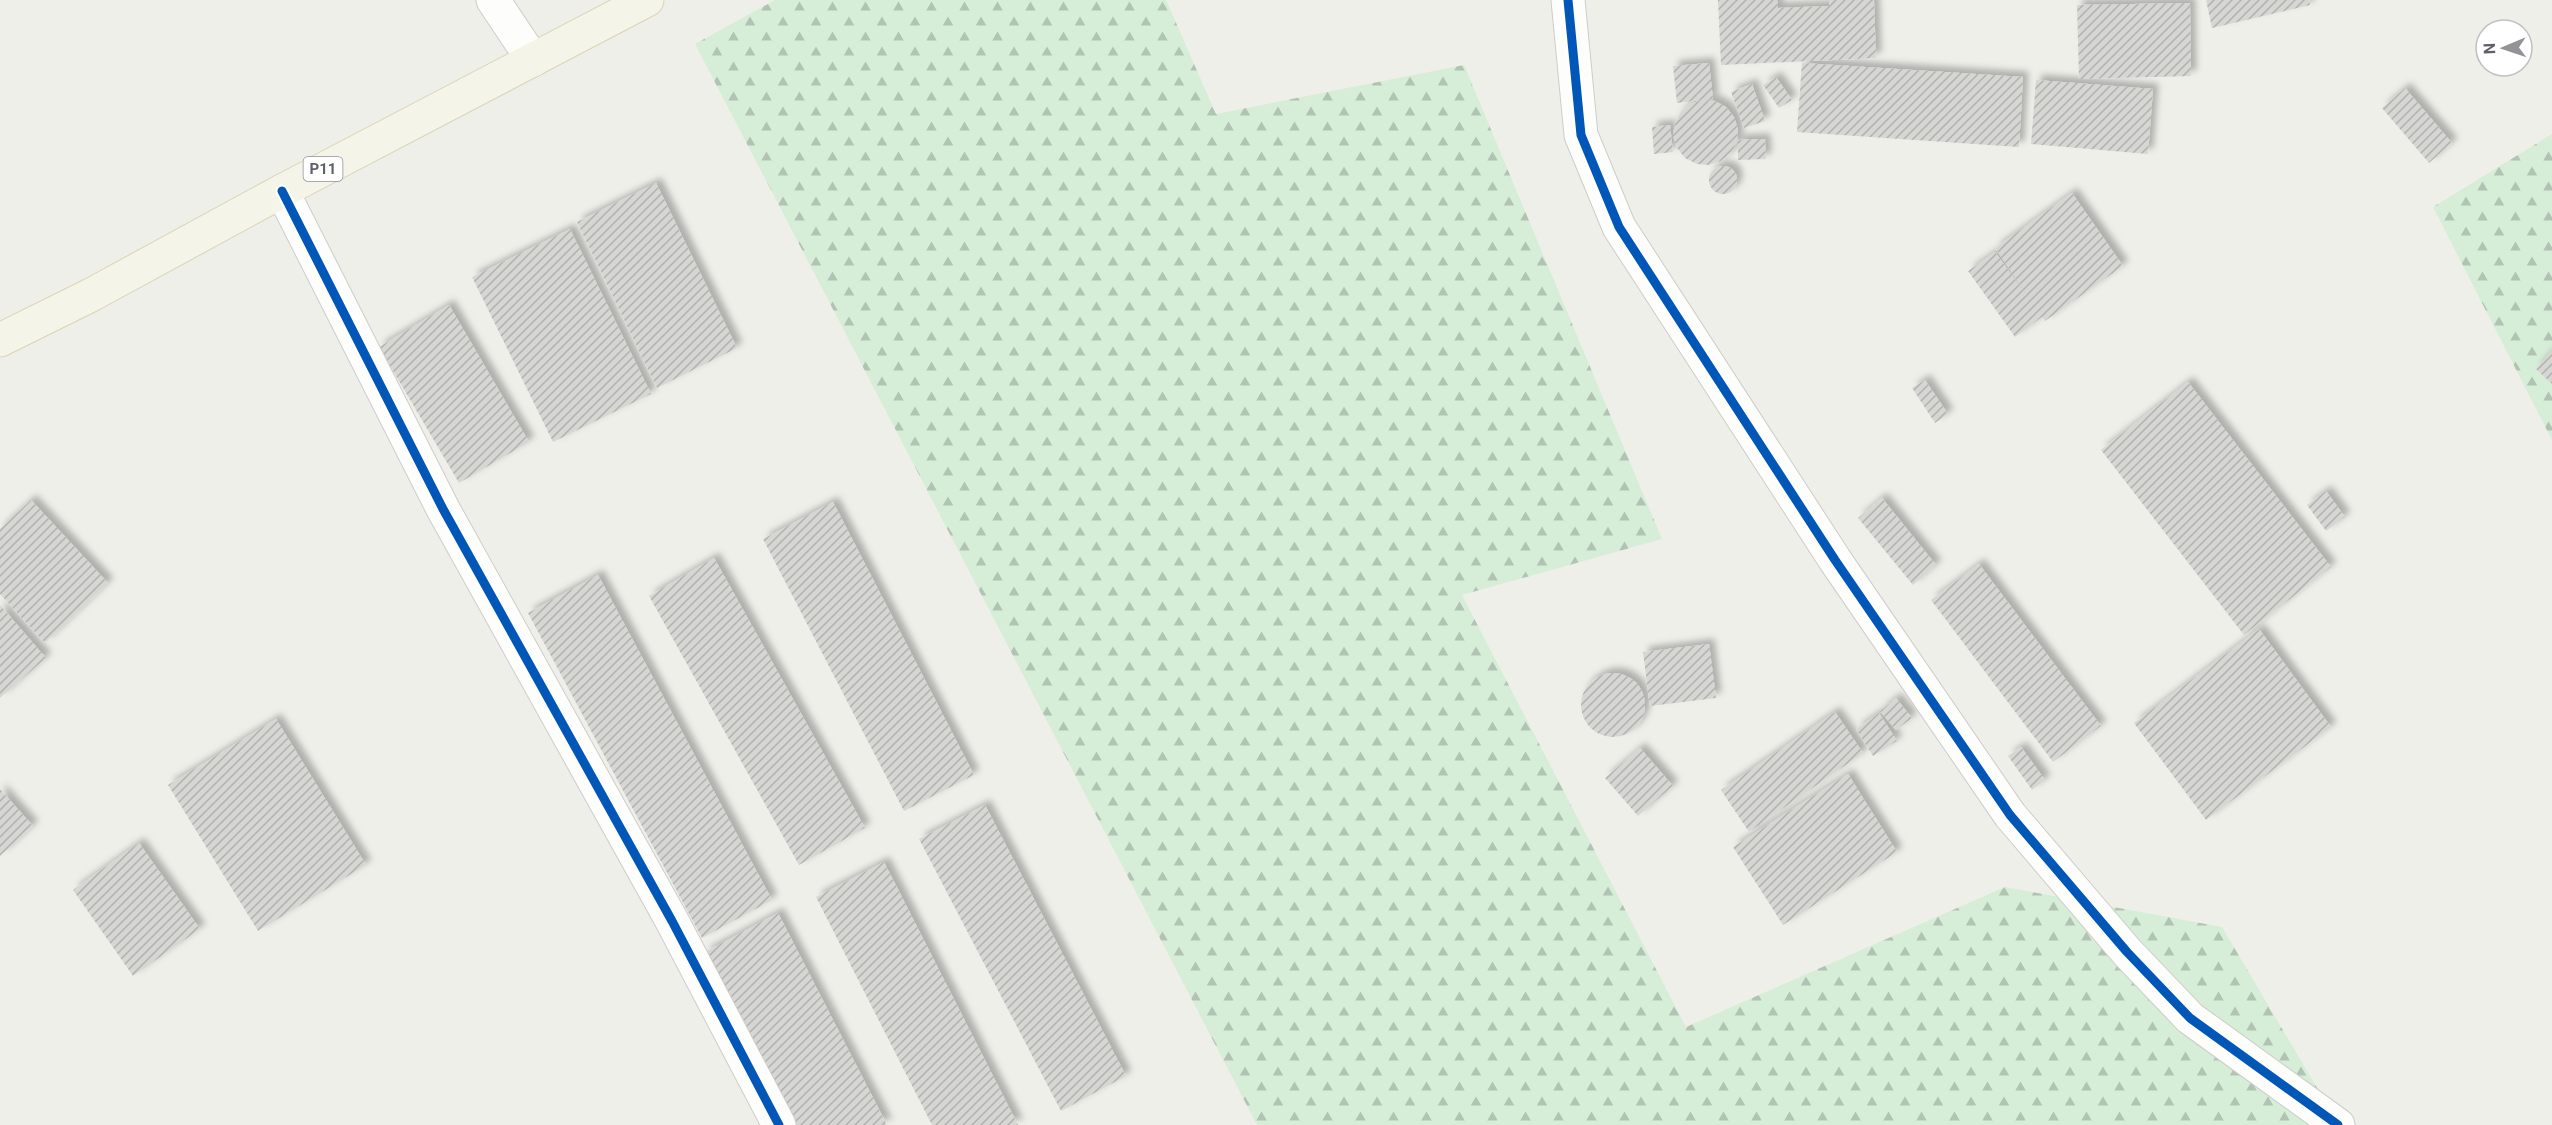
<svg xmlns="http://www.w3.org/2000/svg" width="2552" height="1125" font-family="Roboto,sans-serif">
	<defs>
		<pattern id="forest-firs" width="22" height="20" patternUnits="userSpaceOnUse" patternTransform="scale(1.5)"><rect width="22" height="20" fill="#d6edd8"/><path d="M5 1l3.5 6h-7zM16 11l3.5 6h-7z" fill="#b1c3b3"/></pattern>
		<pattern id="building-hatch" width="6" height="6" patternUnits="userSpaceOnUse" patternTransform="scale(1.5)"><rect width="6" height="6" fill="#d6d6d3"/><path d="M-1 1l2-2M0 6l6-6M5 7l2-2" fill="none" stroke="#b1b1af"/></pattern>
		<filter id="shadow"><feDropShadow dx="5.5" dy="-5.5" stdDeviation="3" flood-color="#0004"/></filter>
	</defs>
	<rect width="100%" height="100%" fill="#efefea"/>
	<!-- forest -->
	<g fill="url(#forest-firs)">
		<polygon points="775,0 1166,0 1216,114 1464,65 1662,539 1462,595 1686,1027 2005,887 2222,927 2339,1125 1257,1125 695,44"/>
		<polygon points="2552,134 2552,440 2433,207"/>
	</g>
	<!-- building -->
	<g fill="url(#building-hatch)" filter="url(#shadow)">
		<polygon points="1718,0 1777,0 1778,8 1829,6 1829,0 1874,0 1876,58 1721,65"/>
		<polygon points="2206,0 2309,0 2310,5 2212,28"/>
		<polygon points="2190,3 2191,76 2079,79 2077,5"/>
		<polygon points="1709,63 1713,99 1703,100 1715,101 1726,107 1734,117 1738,129 1737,142 1731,153 1721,161 1709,165 1697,164 1685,158 1677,148 1673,136 1675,123 1681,112 1690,104 1702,100 1677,103 1673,66"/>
		<polygon points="1802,63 2023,77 2019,147 1797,132"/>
		<polygon points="1776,77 1792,100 1779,108 1763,85"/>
		<polygon points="2036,80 2153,89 2148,154 2031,144"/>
		<polygon points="1752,84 1765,121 1744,128 1731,92"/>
		<polygon points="2405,88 2452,143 2429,163 2382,108"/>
		<polygon points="1670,125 1673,152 1654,154 1652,127"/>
		<polygon points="1765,139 1766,159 1738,160 1738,140"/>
		<circle cx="1723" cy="180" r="14"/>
		<polygon points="656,183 737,348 657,388 577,222"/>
		<polygon points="2072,193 2123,266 2045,321 2042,317 2015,337 1968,271 1995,252 2031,301 1995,248"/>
		<polygon points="570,229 651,394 553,442 472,277"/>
		<polygon points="449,305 529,442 459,483 379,347"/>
		<polygon points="2552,351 2552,384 2536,369"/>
		<polygon points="1925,380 1948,414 1935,423 1912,388"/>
		<polygon points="2188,382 2331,567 2244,635 2101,450"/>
		<polygon points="2326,491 2345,517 2326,531 2307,505"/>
		<polygon points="1882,498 1936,565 1913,585 1858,518"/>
		<polygon points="31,500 108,583 45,643 0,594 0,529"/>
		<polygon points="833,502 974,775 904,811 763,539"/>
		<polygon points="714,558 865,828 799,865 649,596"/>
		<polygon points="1979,564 2101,726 2053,762 1931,600"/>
		<polygon points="598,575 772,900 702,938 528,613"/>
		<polygon points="0,605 46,658 0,698"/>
		<polygon points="2259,629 2331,727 2206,820 2134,723"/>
		<polygon points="1709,644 1716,698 1650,706 1643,652"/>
		<circle cx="1613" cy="705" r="32"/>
		<polygon points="1896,698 1912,718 1896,730 1880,711"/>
		<polygon points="1835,712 1863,753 1749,832 1721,790"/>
		<polygon points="1879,713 1897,741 1873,756 1856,729"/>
		<polygon points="276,719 366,865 258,931 168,785"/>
		<polygon points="2021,747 2045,780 2032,790 2008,756"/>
		<polygon points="1640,748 1673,786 1638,816 1605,778"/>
		<polygon points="1848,774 1897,852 1783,925 1733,847"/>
		<polygon points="0,789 33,826 0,856"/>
		<polygon points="985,805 1126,1076 1061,1111 919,839"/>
		<polygon points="139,843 200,929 133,976 73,890"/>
		<polygon points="884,862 1018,1125 932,1125 816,897"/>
		<polygon points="778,913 887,1125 795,1125 705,952"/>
	</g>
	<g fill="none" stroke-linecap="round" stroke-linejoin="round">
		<!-- minor casing -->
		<g stroke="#cccdcc" stroke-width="35">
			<g id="minor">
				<polyline points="493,0 533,60"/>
				<polyline points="1568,0 1581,135 1619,227 1835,560 2010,815 2127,952 2190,1018 2338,1125"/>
				<polyline points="282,191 443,509 672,921 779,1125"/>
			</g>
		</g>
		<!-- primary casing -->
		<g stroke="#d9d5b6" stroke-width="35">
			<polyline id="primary" points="0,340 91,295 282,191 647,0"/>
		</g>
		<!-- minor -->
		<use href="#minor" stroke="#fdfdfc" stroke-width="33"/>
		<!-- primary -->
		<use href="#primary" stroke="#f4f4e9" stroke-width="33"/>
		<!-- cycleway casing -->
		<g stroke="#fff" stroke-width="13">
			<g id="cycleway">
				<polyline points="1568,0 1581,135 1619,227 1835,560 2010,815 2127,952 2190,1018 2338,1125"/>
				<polyline points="282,191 443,509 672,921 779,1125"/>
			</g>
		</g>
		<!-- cycleway -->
		<use href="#cycleway" stroke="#0057b8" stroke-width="9"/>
	</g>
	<g text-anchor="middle" stroke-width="5" stroke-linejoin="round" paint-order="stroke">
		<!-- shield labels -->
		<rect fill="#fff" stroke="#8e9096" stroke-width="1.5" x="303.5" y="157" width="39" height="24" rx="4.5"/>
		<g font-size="15" font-weight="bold" fill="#5e6169">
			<text x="323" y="174">P11</text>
		</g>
	</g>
	<!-- north arrow -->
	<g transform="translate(2504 48) rotate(268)"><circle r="28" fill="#ffffff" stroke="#bfc0c3" stroke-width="1.5"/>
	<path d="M0-4.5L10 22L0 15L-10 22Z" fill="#919396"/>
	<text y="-9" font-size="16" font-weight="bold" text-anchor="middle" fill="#5e6169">N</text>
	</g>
</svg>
